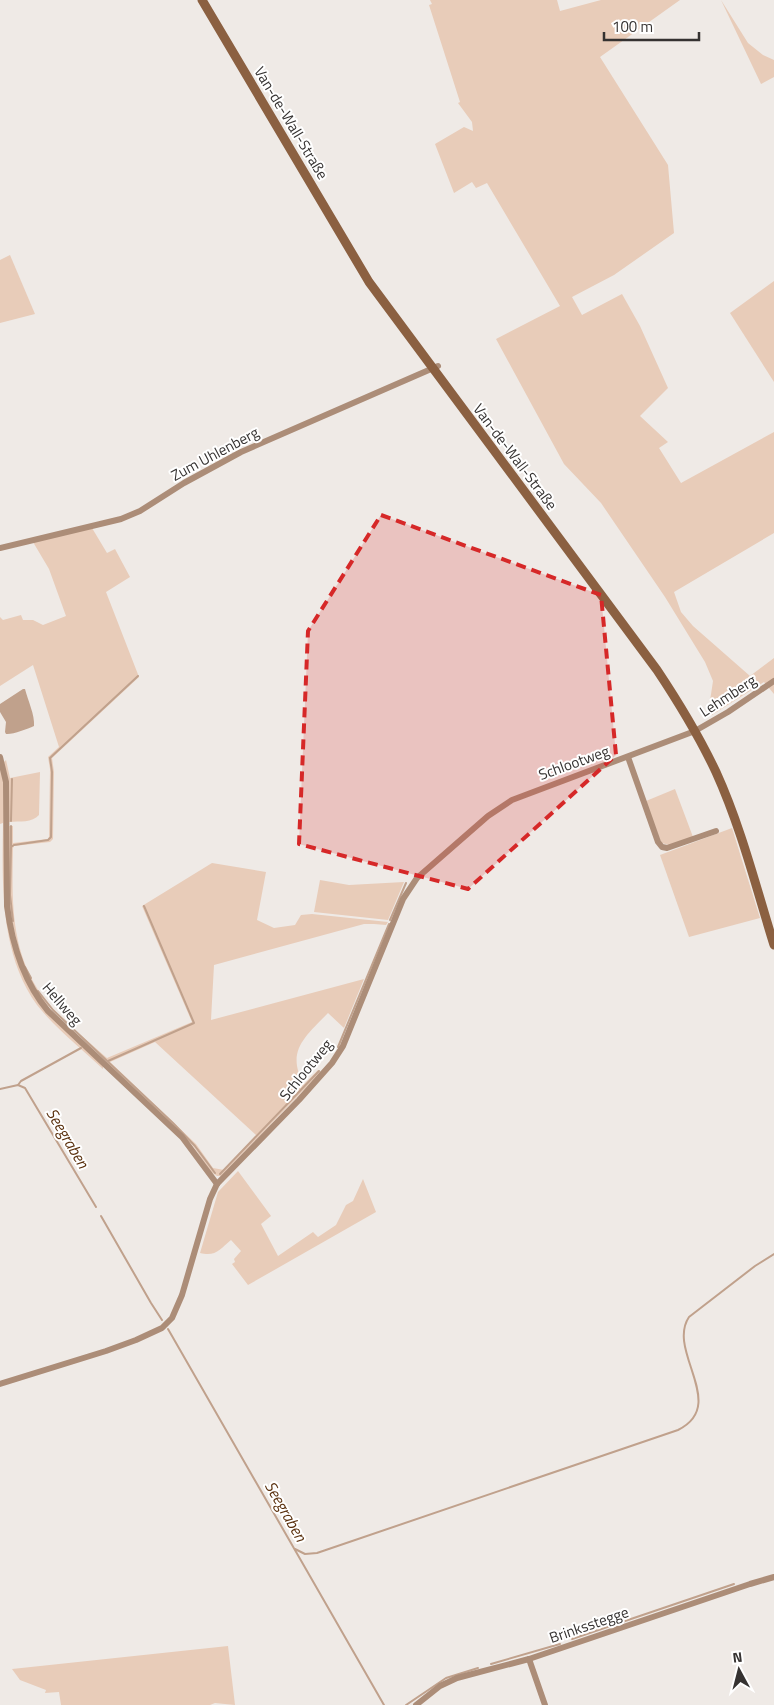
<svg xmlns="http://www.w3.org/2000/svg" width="774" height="1705" font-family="'Titillium Web',sans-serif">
	<rect width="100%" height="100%" fill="#efeae6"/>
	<!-- green -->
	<g fill="#e8ccb9" fill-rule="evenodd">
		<polygon points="430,0 557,0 560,11 601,0 680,0 600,57 668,165 674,233 614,275 572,297 582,315 622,294 640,326 668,388 640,416 668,442 659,448 681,483 774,432 774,533 674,592 681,612 693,626 750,676 774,658 774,694 764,682 712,715 710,701 713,681 705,662 665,597 601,503 564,464 496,339 560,306 487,183 476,188 472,182 454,193 435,144 464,127 473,131 472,122 458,103 460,102 429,5 432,4"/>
		<polygon points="721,0 748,43 763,55 774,60 774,77 761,84"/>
		<polygon points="10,255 35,314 0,323 0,260"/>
		<polygon points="774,281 774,382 730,313"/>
		<path d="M 92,528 L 107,553 L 115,549 L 130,577 L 106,592 L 139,677 L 52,758 L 54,772 L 53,839 L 50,842 L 14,846 L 13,848 C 12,901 10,951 43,997 C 59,1018 87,1040 107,1058 L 192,1022 L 142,906 L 212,863 L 266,872 L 257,920 L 274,928 L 295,925 L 301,915 L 312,914 L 388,922 L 386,925 L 374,924 L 364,924 L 214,965 L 211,1020 L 364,979 L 344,1028 L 328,1013 C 306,1036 285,1051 304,1084 L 318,1070 L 321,1072 L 221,1176 L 217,1176 L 211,1172 L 193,1146 L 175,1128 L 41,999 L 22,963 L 9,908 L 9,826 L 13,826 L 13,843 L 48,839 L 49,837 L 50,769 L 48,757 L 59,747 L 33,665 L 0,686 L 0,617 L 3,620 L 21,615 L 23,620 L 33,620 L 43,625 L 66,616 L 49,569 L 33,542 ZM 155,1042 L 256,1135 L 224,1170 L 213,1168 L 196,1144 L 110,1062 Z"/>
		<path d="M 6,760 L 10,778 L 40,772 L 39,815 C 32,823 20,821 9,822 L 4,762 Z"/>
		<path d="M 0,764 L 4,776 L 5,907 L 30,990 L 103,1066 L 103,1069 C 81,1048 56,1029 37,1005 C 0,954 2,884 3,823 L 0,824 Z"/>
		<polygon points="675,789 693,837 669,845 662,843 660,840 646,801"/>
		<polygon points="732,828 760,918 689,937 660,855"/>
		<polygon points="320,880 349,885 404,882 388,920 314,912"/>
		<path d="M 238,1171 L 271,1216 L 261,1224 L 278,1256 L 313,1232 L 318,1237 L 336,1225 L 346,1205 L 353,1201 L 363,1179 L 376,1212 L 248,1285 L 232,1264 L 235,1262 L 234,1259 L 241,1251 L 231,1240 C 220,1249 216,1257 200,1253 L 218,1192 Z"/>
		<polygon points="228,1646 235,1705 215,1703 210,1705 61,1705 59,1692 45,1693 46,1690 20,1680 12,1669"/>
	</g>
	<!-- water -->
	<path fill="#c0a18c" d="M 23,689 L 25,689 C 28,701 35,715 34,726 C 27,729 12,735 6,734 L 5,732 L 6,722 L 0,712 L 0,704 Z"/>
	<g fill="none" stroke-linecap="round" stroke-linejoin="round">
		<!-- stream -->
		<g stroke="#c0a18c" stroke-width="2">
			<polyline points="11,821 12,779"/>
			<polyline points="11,846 11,826"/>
			<polyline points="390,920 406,883"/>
			<polyline points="13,921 10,895 11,847 14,845 48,840 51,837 52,772 50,758 138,676"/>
			<polyline points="25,967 31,978"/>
			<polyline points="38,991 53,1010 173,1123 195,1146 215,1173"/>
			<polyline points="338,1047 389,924"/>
			<polyline points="108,1061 194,1023 144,906"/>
			<polyline points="18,1085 21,1081 81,1048"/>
			<polyline points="0,1089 18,1085 25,1088 96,1207"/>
			<polyline points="220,1174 319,1071"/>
			<polyline points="101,1216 151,1303 162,1320"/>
			<polyline points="168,1329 384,1705"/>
			<path d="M 295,1549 L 305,1554 L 317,1553 L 678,1430 C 729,1405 666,1351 689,1317 L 755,1266 L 774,1254"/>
			<polyline points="572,1639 734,1584"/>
			<polyline points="491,1664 560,1644"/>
			<polyline points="406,1705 446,1678 478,1668"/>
		</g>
		<!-- street -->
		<g stroke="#ac8d78" stroke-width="6">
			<polyline points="0,548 121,519 140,511 184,483 241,452 438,366"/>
			<path d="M 0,757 L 6,782 L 7,906 C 12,944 23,981 48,1011 L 182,1137 L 217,1184"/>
			<polyline points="628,757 658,842 662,847 667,848 716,831"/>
			<polyline points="0,1384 106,1351 136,1340 162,1328 172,1318 182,1295 210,1199 217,1184 299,1100 332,1063 343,1046 403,899 417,878 488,816 512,800 695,731 728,712 774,681"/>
			<polyline points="529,1659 545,1705"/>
			<polyline points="416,1705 440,1686 457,1678 529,1659 750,1584 774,1577"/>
		</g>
		<!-- secondary -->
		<path stroke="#8b6041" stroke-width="9" d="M 202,0 L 369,282 L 657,670 C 679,703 699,736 716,772 C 741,827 756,887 774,945"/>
	</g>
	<!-- marked area -->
	<path fill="#d62828" fill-opacity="0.2" stroke="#d62828" stroke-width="4" stroke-dasharray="10 6" stroke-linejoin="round" d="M 381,515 L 601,595 L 616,755 L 468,889 L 299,844 L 308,631 Z"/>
	<g text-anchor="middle" stroke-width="4" stroke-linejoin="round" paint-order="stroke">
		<!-- street labels -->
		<g font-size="15" fill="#353231" stroke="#fff">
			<text transform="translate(291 123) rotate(59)" y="5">Van-de-Wall-Straße</text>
			<text transform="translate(215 454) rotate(-28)" y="5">Zum Uhlenberg</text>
			<text transform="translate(515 457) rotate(53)" y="5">Van-de-Wall-Straße</text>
			<text transform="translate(728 696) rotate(-33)" y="5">Lehmberg</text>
			<text transform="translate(574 763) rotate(-20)" y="5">Schlootweg</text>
			<text transform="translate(62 1004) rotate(49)" y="5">Hellweg</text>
			<text transform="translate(306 1070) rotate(-51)" y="5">Schlootweg</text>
			<text transform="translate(589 1625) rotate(-19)" y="5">Brinksstegge</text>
		</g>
		<!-- water labels -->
		<g font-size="16" font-style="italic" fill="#592f0c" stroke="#fff">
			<text transform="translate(68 1138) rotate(59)" y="6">Seegraben</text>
			<text transform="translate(286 1511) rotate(60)" y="6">Seegraben</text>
		</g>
	</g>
	<!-- north arrow -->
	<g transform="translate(739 1670) rotate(353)" stroke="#ffffff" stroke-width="4" paint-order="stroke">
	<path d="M0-4L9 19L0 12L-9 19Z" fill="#353231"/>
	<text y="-8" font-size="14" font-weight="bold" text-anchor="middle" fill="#353231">N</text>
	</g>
	<!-- scale -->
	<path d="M604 32v8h95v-8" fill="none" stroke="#353231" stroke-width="2.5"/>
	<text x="612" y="32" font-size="15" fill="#353231" stroke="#ffffff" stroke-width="4" paint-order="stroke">100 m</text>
</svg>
